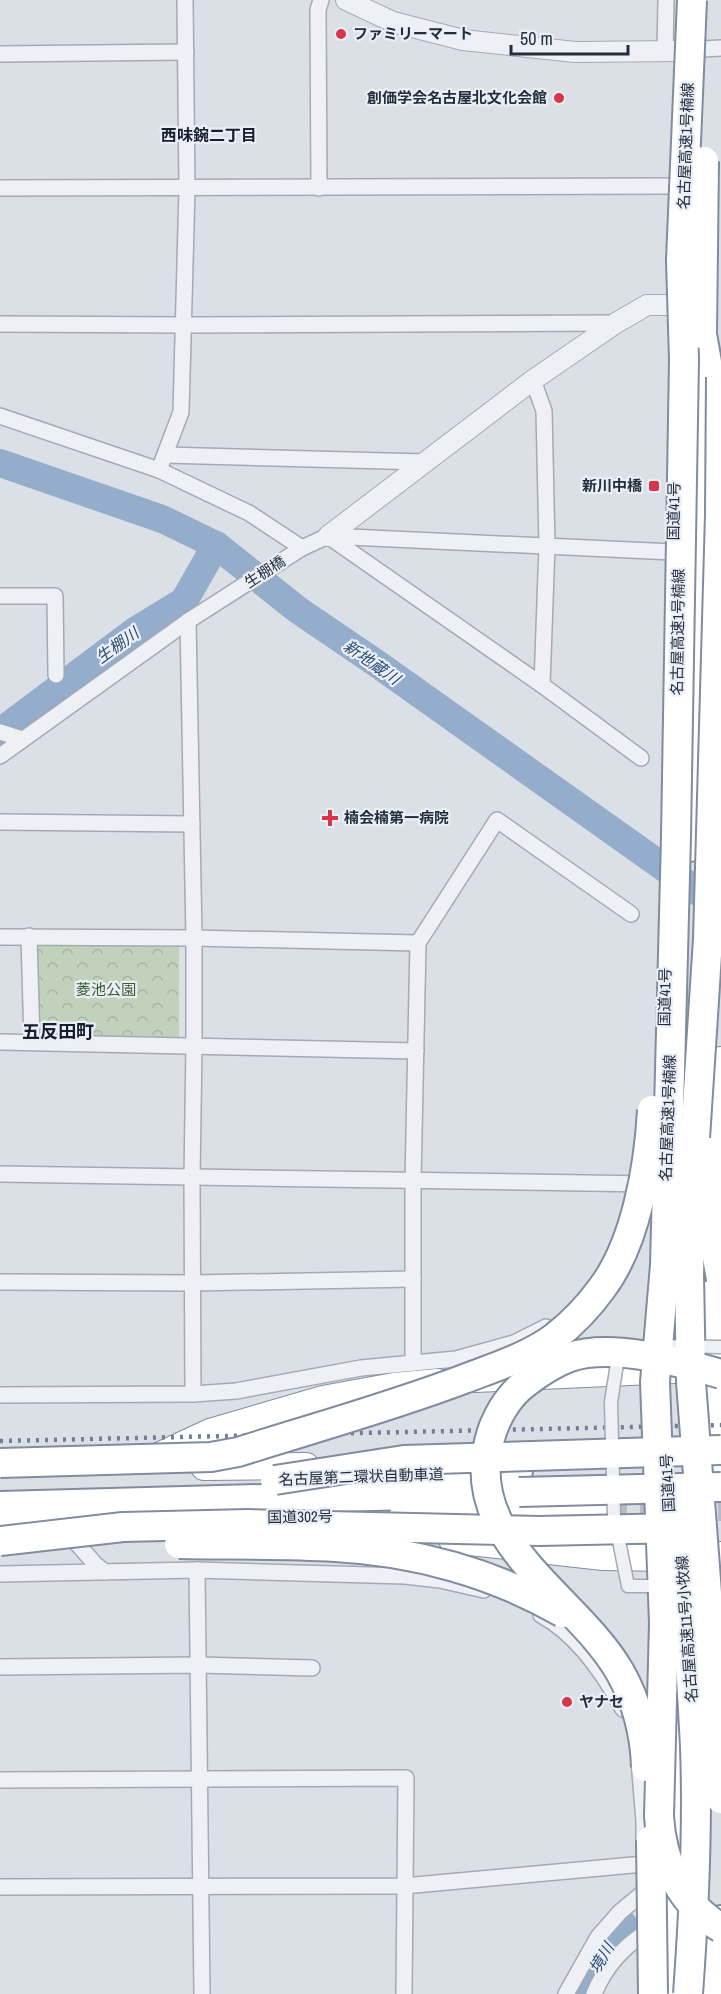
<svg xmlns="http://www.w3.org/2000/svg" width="721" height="1994" font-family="'Archivo Narrow','Noto Sans JP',sans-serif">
	<defs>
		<pattern id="park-crowns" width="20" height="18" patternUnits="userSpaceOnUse" patternTransform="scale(1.5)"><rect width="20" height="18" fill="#c1d2bc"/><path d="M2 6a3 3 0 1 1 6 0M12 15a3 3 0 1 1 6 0" fill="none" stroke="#a6b5a3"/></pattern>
	</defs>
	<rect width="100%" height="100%" fill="#dbe0e7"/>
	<!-- park -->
	<polygon fill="url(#park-crowns)" points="34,944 179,945 179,1037 34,1036"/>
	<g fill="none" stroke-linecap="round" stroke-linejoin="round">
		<!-- river -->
		<g stroke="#93adca" stroke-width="28">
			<polyline points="0,463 162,519 216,545 298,610 376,663 721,908"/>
			<polyline points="0,732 135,631 184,601 216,545"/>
			<polyline points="582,1994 599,1956 623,1924"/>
		</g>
		<!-- trunk-tunnel -->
		<polyline stroke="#b6bcc5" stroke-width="26" stroke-dasharray="26 13" stroke-linecap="butt" points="601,1511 721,1508"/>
		<!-- minor casing -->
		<g stroke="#a4aab4" stroke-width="18">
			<g id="minor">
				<polyline points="685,50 721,48"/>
				<polyline points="665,52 666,0"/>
				<polyline points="0,54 186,52"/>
				<polyline points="0,188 682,186"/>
				<polyline points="319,188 318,10 321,0"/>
				<polyline points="0,324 184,325 616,323"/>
				<polyline points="533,380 544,411 547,546 542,685"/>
				<polyline points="0,416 159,470 249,513 302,548"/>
				<polyline points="165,455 425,462"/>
				<polyline points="159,470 181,412 187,189 185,0"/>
				<polyline points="0,596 55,596 56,675"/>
				<polyline points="188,621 194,938 194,1045 192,1178 193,1394"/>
				<polyline points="0,732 22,739"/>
				<polyline points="0,756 188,621 302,548 328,536"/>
				<polyline points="641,758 542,685 328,536 673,552"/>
				<polyline points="0,822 192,824"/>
				<polyline points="29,936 32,1042"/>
				<polyline points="0,937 194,938 418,943"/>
				<polyline points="0,1042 416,1051"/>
				<polyline points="0,1174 648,1184"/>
				<polyline points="0,1282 193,1283 413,1279"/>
				<polyline points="413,1363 413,1181 418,943 497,820 631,914"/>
				<polyline points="0,1395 193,1394 236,1391 361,1368 456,1359 514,1343 546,1327"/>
				<polyline points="66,1531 95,1564 105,1572"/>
				<polyline points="197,1570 202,1994"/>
				<polyline points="0,1574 197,1570 405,1576 440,1580 484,1590"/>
				<path d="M 541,1615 C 578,1635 604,1674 623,1709"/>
				<polyline points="0,1667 199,1665 312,1668"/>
				<polyline points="639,1761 644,1821 644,1847"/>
				<polyline points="0,1780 406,1778 404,1994"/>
				<polyline points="0,1887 404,1886 644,1864"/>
				<polyline points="566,1994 598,1937 620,1912 644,1892"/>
				<path d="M 594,1994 C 604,1969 622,1948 645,1933"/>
			</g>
		</g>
		<!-- tertiary casing -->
		<g stroke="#a4aab4" stroke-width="22">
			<g id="tertiary">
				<polyline points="346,0 393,22 463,40 575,52 681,51"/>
				<polyline points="328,536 533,380 616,323 647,305 675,305"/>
			</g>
		</g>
		<!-- trunk casing -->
		<g stroke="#818c9f" stroke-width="28">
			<g id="trunk">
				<polyline points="716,1174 721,1060"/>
				<polyline points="713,1255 713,1369 721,1462"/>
				<polyline points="475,1379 675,1370"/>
				<polyline points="154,1458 210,1432 323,1399 394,1386 438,1382"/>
				<polyline points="204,1467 306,1466"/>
				<polyline points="403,1515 601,1511"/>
				<polyline points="0,1525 61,1523"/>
				<polyline points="452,1540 603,1557 673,1558 721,1555"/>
				<polyline points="672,1994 676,1896 674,1734"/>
			</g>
		</g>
		<!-- motorway casing -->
		<g stroke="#818c9f" stroke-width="32">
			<g id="motorway">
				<polyline points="702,334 713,396 720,407"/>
				<polyline points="690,847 695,659 697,422 693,390"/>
				<polyline points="383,1476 518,1471"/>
				<polyline points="0,1506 519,1492"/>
				<polyline points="716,1994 721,1920"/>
			</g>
		</g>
		<!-- minor -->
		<use href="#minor" stroke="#eef0f5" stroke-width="15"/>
		<!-- tertiary -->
		<use href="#tertiary" stroke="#eef0f5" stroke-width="20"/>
		<!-- trunk -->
		<use href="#trunk" stroke="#fff" stroke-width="26"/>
		<!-- motorway -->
		<use href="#motorway" stroke="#fff" stroke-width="28"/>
		<!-- rail -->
		<polyline stroke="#737e92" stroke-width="4.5" stroke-dasharray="3 6" stroke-linecap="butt" points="0,1441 721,1425"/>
		<!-- pedestrian-bridge casing -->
		<g stroke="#a4aab4" stroke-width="15" stroke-linecap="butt">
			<g id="pedestrian-bridge">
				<polyline points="656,1346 721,1347"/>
				<polyline points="619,1351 611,1402 614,1516 628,1586 664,1586"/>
			</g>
		</g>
		<!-- motorway-bridge casing -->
		<g stroke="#818c9f" stroke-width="32" stroke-linecap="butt">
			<g id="motorway-bridge">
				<path d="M 692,0 L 681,260 L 684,360 L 676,837 L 665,1265 L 655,1382 L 664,1623 L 659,1816 C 662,1863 680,1903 721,1928"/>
				<polyline points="702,334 704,161"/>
				<polyline points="721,377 720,514 708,939 691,1200 689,1275 691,1382 717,1725 721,1799"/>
				<polyline points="711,1152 712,1230 721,1279"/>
				<path d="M 0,1463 L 211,1457 L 238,1452 C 314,1428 390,1407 464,1379 C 495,1367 528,1357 555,1337 C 573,1323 589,1306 602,1288 C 636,1243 649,1166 652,1110"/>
				<polyline points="275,1480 404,1460 721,1450"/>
				<polyline points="519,1492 721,1487"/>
				<path d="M 679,1509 C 685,1588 691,1668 695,1747 C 698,1829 694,1912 688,1994"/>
				<polyline points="0,1541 123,1527 248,1524 539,1531 678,1528"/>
				<path d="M 179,1544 C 231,1545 284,1544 335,1547 C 414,1551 494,1573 563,1613"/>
				<path d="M 646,1767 C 645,1733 637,1702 620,1672 C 577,1597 464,1543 489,1442 C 494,1420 508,1395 527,1382 C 540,1372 554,1363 570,1357 C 612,1343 680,1362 721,1374"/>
				<polyline points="651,1840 653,1994"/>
			</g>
		</g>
		<!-- pedestrian-bridge -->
		<use href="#pedestrian-bridge" stroke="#eef0f5" stroke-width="12"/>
		<!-- motorway-bridge -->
		<use href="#motorway-bridge" stroke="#fff" stroke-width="28"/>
	</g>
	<!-- markers -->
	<g fill="#d8344a" stroke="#eaeff5" stroke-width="2">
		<circle cx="341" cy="34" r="6"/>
		<circle cx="559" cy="98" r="6"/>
		<rect x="648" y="480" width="12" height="12" rx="3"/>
		<path d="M327 809h6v6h6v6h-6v6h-6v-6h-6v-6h6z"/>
		<circle cx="567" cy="1702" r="6"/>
	</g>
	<g text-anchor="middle" stroke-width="4.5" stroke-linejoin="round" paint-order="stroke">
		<!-- poi labels -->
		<g font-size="15" font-weight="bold" fill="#242d3e" stroke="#eaeff5" text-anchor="start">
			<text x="353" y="39">ファミリーマート</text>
			<text x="547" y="103" text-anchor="end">創価学会名古屋北文化会館</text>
			<text x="642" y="491" text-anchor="end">新川中橋</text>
			<text x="344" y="823">楠会楠第一病院</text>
			<text x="579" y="1707">ヤナセ</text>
		</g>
		<!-- street labels -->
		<g font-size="15" fill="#242d3e" stroke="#eaeff5">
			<text transform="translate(686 146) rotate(-88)" y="5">名古屋高速1号楠線</text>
			<text transform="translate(674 511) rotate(-89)" y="5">国道41号</text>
			<text transform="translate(265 572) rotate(-33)" y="5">生棚橋</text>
			<text transform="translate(678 632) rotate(-89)" y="5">名古屋高速1号楠線</text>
			<text transform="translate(665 997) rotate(-89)" y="5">国道41号</text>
			<text transform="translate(668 1118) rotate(-88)" y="5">名古屋高速1号楠線</text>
			<text transform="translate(361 1477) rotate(-2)" y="5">名古屋第二環状自動車道</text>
			<text transform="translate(668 1483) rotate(-93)" y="5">国道41号</text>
			<text transform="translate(300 1517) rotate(-1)" y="5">国道302号</text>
			<text transform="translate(687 1629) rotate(-94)" y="5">名古屋高速11号小牧線</text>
		</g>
		<!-- park labels -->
		<g font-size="15" fill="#385b30" stroke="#eaeff5">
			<text x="106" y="995">菱池公園</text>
		</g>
		<!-- neighbourhood labels -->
		<g font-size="16" font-weight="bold" fill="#171e2e" stroke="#eaeff5">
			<text x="209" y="141">西味鋺二丁目</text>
		</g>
		<!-- water labels -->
		<g font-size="16" font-style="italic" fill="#2b4b75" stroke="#eaeff5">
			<text transform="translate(117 645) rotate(-36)" y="6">生棚川</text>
			<text transform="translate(372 662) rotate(35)" y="6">新地蔵川</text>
			<text transform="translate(601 1958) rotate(-59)" y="6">境川</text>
		</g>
		<!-- quarter labels -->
		<g font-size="18" font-weight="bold" fill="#171e2e" stroke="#eaeff5">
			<text x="58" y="1038">五反田町</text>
		</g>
	</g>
	<!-- scale -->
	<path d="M511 45v9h117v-9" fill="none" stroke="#242d3e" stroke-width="3"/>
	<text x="520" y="45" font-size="18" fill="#242d3e" stroke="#eaeff5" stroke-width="4.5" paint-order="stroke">50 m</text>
</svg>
